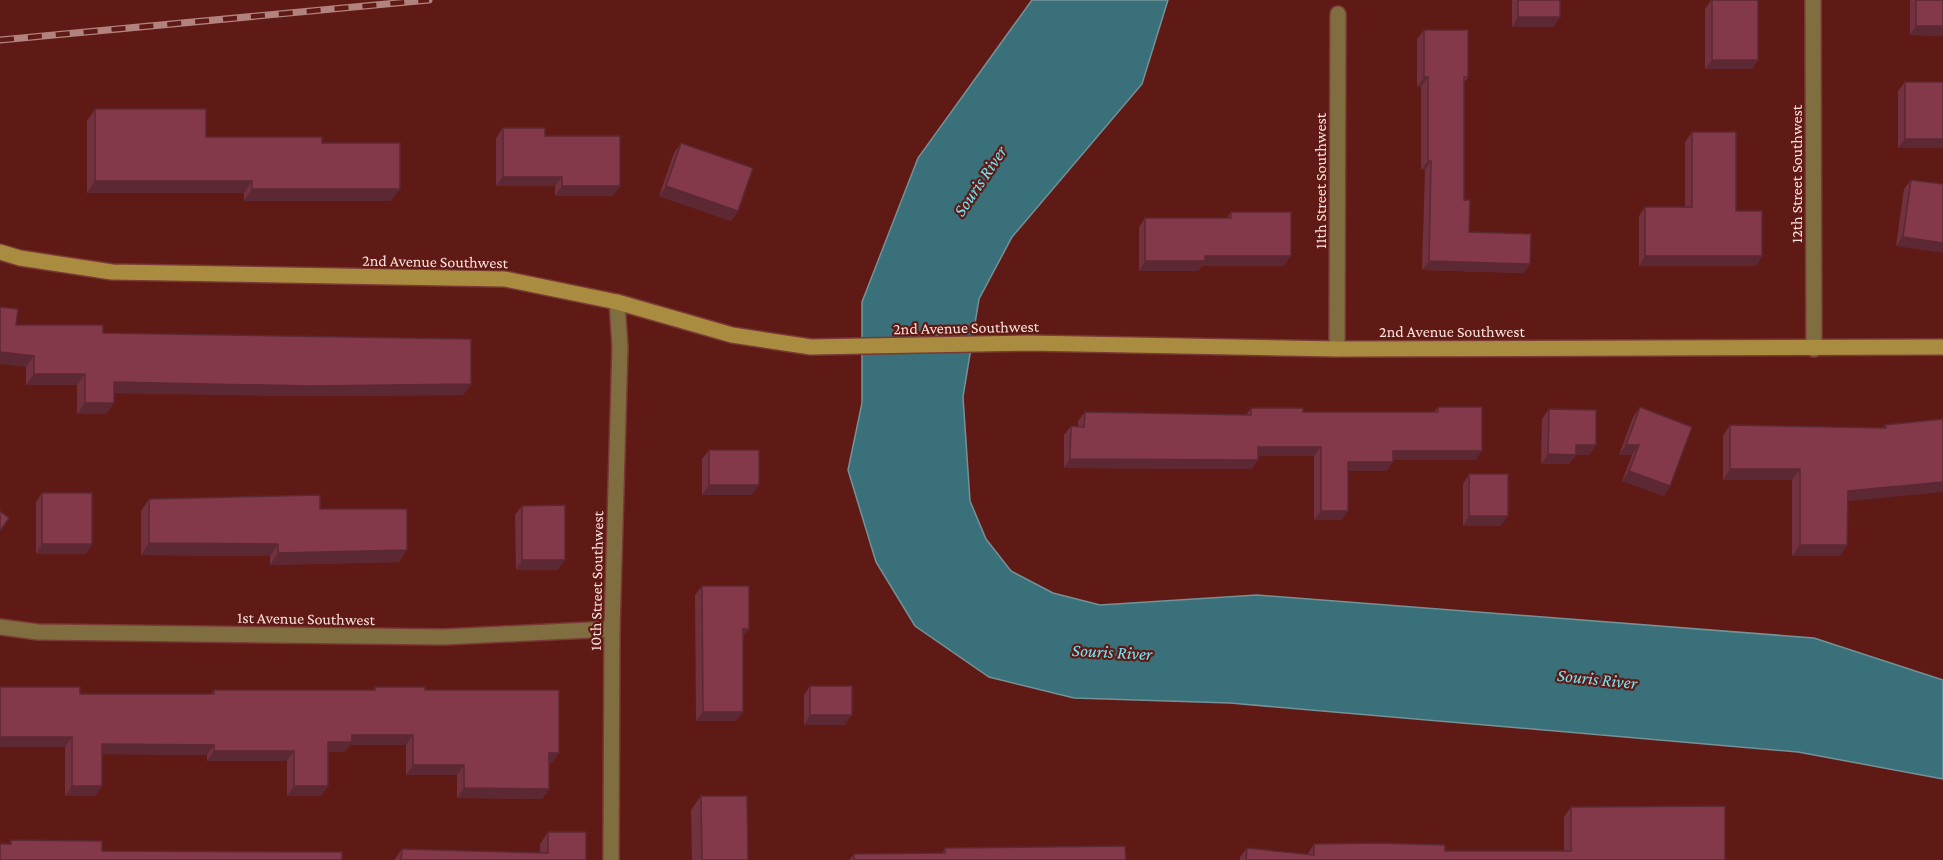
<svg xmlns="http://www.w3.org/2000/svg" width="1943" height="860" font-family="'Crimson Pro',serif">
	<rect width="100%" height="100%" fill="#601a15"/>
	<!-- water -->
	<polygon fill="#397079" stroke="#749297" stroke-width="1.5" points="1032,0 1168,0 1142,84 1012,237 979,299 963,397 970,501 986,539 1011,571 1053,593 1100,605 1257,595 1814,638 1943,680 1943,779 1798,752 1230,703 1074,698 989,677 915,626 876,562 848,470 862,403 862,302 918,158"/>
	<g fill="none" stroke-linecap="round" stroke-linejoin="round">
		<!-- street casing -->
		<g stroke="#793a35" stroke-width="18">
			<g id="street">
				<polyline points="1813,0 1814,349"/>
				<polyline points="1337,349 1338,14"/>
				<polyline points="0,627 38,632 444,637 612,629"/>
				<polyline points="611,860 612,629 620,347 617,302"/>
			</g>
		</g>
		<!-- secondary casing -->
		<g stroke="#793a35" stroke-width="18">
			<polyline id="secondary" points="0,252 20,258 112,272 505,279 617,302 732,335 811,347 1027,343 1337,349 1943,347"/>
		</g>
		<!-- street -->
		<use href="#street" stroke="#806e40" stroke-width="15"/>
		<!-- secondary -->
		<use href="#secondary" stroke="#aa8c40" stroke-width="15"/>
		<!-- rail casing -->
		<g stroke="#b2837e" stroke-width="7">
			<polyline id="rail" points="0,40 429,0"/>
		</g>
		<!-- rail -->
		<use href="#rail" stroke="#601a15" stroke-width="4.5" stroke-dasharray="14" stroke-linecap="butt"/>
	</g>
	<!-- wall -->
	<g fill="#71313f">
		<polygon points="1512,0 1560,0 1560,17 1553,27 1512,27"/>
		<polygon points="1711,0 1758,0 1758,60 1752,69 1705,69 1705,9"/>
		<polygon points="1910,0 1943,0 1943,36 1910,35"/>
		<polygon points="1424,30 1468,77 1464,83 1464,200 1469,232 1524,273 1422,270 1425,170 1421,170 1421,87 1417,87 1417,39"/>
		<polygon points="1905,82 1943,148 1898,148 1898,91"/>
		<polygon points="95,109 206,137 322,143 391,201 244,201 244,193 87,193 87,121"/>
		<polygon points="503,128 545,136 613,196 555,196 555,186 496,186 496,138"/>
		<polygon points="1692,132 1762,256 1756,266 1639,266 1639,216 1645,207 1685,207 1685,142"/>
		<polygon points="681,143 738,211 731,221 659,196 674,153"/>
		<polygon points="1911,180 1943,184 1896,246 1904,189"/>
		<polygon points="1231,212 1284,266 1202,266 1198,271 1139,271 1139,227 1145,218 1227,218"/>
		<polygon points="16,325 103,333 471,384 463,395 303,396 114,393 114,403 106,414 77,414 77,385 26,385 26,367"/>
		<polygon points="1438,407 1476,460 1393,460 1387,471 1348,471 1342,520 1314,520 1314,456 1258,456 1252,469 1064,468 1064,435 1071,426 1078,427 1078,421 1085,412 1246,415 1251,408 1303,412 1434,412"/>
		<polygon points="1640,407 1670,486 1664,496 1622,481 1632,455 1619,455 1633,417"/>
		<polygon points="1549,409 1596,445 1589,455 1576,455 1569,464 1541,464 1542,419"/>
		<polygon points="1937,420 1847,502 1847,545 1840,556 1792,556 1792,480 1723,480 1723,436 1730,425 1883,428 1885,425"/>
		<polygon points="709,450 752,495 702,495 702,459"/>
		<polygon points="1469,474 1501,526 1463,526 1463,484"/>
		<polygon points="42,493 92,544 86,554 36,554 36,502"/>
		<polygon points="149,499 320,509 407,550 399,562 270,565 270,556 141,555 141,511"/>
		<polygon points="522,506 558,570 516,570 515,515"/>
		<polygon points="702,586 749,629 743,637 736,721 696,721 695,595"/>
		<polygon points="810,686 845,725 804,725 804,695"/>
		<polygon points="375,687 425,690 552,763 549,763 549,789 542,799 457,798 457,775 406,775 406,745 350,745 345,752 328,752 328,786 321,796 287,796 287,761 207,761 207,755 102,754 102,786 95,796 65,796 65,747 0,747 80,694 211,694 214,690 373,690"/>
		<polygon points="701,796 748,860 692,860 691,810"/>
		<polygon points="1571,807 1725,860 1240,860 1240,857 1247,848 1307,855 1314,844 1445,851 1564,851 1564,817"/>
		<polygon points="548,832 586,860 394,860 402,849 540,853 540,844"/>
		<polygon points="945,848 1126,860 849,860 854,854 942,853"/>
	</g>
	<!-- shaded-wall -->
	<g fill="#5c2833">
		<polygon points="1518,17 1560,17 1553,27 1512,27"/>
		<polygon points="1916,26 1943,26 1943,36 1910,35"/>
		<polygon points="1712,60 1758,60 1752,69 1705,69"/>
		<polygon points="1424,77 1428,77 1421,87 1417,87"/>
		<polygon points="1905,139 1943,139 1943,148 1898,148"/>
		<polygon points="1428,161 1431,161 1425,170 1421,170"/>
		<polygon points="503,177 562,177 555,186 496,186"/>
		<polygon points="95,181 252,181 244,193 87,193"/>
		<polygon points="562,186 620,186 613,196 555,196"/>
		<polygon points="666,186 738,211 731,221 659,196"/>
		<polygon points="252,189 400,189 391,201 244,201"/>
		<polygon points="1903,237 1943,243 1943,253 1896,246"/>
		<polygon points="1205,256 1291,256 1284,266 1202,266 1198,271 1139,271 1145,261"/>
		<polygon points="1645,256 1762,256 1756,266 1639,266"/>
		<polygon points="1429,261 1530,264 1524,273 1422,270"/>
		<polygon points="0,352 34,356 26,367 0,364"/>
		<polygon points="34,374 85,374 77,385 26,385"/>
		<polygon points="114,382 471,384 463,395 303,396 106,393"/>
		<polygon points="85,403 114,403 106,414 77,414"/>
		<polygon points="1576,445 1596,445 1589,455 1569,455"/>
		<polygon points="1626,445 1639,445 1632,455 1619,455"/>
		<polygon points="1258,447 1321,447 1314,456 1252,456"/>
		<polygon points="1393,451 1482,451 1476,460 1387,460"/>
		<polygon points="1548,454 1576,455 1569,464 1541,464"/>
		<polygon points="1070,459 1258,460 1252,469 1064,468"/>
		<polygon points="1348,462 1393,462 1387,471 1342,471"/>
		<polygon points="1730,469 1800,469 1792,480 1723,480"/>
		<polygon points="1629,471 1670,486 1664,496 1622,481"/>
		<polygon points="1943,482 1943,492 1840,502 1848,491"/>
		<polygon points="709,485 759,485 752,495 702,495"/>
		<polygon points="1321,511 1348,511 1342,520 1314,520"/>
		<polygon points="1469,516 1508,516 1501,526 1463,526"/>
		<polygon points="149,543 278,544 270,556 141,555"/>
		<polygon points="42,544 92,544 86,554 36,554"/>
		<polygon points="1800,545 1847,545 1840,556 1792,556"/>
		<polygon points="407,550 399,562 270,565 278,553"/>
		<polygon points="522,560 565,560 558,570 516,570"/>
		<polygon points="743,629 749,629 742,638"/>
		<polygon points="703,712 743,712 736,721 696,721"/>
		<polygon points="810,715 852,715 845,725 804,725"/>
		<polygon points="352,735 413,735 406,745 350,745 345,752 321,752 328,742"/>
		<polygon points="0,737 72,737 65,747 0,747"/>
		<polygon points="102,744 214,745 207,755 95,754"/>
		<polygon points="214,751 294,751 287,761 207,761"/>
		<polygon points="549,753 559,753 552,763 542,763"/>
		<polygon points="413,765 464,765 457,775 406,775"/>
		<polygon points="72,786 102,786 95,796 65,796"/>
		<polygon points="294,786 328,786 321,796 287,796"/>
		<polygon points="464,788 549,789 542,799 457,798"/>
	</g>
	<!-- building -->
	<g fill="#833949" stroke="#5c2833" stroke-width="1.5">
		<rect x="1518" y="0" width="42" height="17"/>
		<rect x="1712" y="0" width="46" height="60"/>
		<rect x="1916" y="0" width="27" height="26"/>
		<polygon points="1424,30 1468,30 1468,77 1464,77 1464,200 1470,200 1469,232 1531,234 1530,264 1429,261 1431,161 1428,161 1428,77 1424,77"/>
		<rect x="1905" y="82" width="38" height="57"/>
		<polygon points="95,109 206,109 206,137 322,137 322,143 400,143 400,189 252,189 252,181 95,181"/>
		<polygon points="503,128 545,128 545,136 620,136 620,186 562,186 562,177 503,177"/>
		<polygon points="1692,132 1736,132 1736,211 1762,211 1762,256 1645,256 1645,207 1692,207"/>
		<polygon points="681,143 753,168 738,211 666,186"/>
		<polygon points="1911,180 1943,184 1943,243 1903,237"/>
		<polygon points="1231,212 1291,212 1291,256 1205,256 1205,261 1145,261 1145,218 1231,218"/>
		<polygon points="0,307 18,309 16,325 103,325 103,333 471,339 471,384 310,386 114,382 114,403 85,403 85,374 34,374 34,356 0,352"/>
		<polygon points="1438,407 1482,407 1482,451 1393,451 1393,462 1348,462 1348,511 1321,511 1321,447 1258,447 1258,460 1070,459 1071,426 1084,427 1085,412 1251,415 1251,408 1303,408 1303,412 1438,412"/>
		<polygon points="1640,407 1692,427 1670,486 1629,471 1639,445 1626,445"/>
		<polygon points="1549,409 1596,410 1596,445 1576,445 1576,455 1548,454"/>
		<polygon points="1943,419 1943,482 1848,491 1847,545 1800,545 1800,469 1730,469 1730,425 1886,428 1885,425"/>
		<rect x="709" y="450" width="50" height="35"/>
		<rect x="1469" y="474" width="39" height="42"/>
		<rect x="42" y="493" width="50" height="51"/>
		<polygon points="320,495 320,509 407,509 407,550 278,553 278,544 149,543 149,499"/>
		<polygon points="565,505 565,560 522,560 522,506"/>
		<polygon points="0,511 9,518 0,531"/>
		<polygon points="702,586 749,586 749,629 743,629 743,712 703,712"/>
		<rect x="810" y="686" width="42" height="29"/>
		<polygon points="0,687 80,687 80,694 214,694 214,690 375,690 375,687 425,687 425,690 559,690 559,753 549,753 549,789 464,788 464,765 413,765 413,735 352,735 352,742 328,742 328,786 294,786 294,751 214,751 214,745 102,744 102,786 72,786 72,737 0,737"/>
		<polygon points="701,796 747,796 748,860 702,860"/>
		<polygon points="1725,806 1725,860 1246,860 1247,848 1314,855 1314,844 1377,843 1445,845 1445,851 1571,851 1571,807"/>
		<polygon points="548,832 586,832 586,860 401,860 402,849 548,853"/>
		<polygon points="11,840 102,841 102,851 342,852 342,860 0,860 0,844 11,844"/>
		<polygon points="1125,846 1126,860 854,860 854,854 945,853 945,848"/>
	</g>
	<g text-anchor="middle" stroke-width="4.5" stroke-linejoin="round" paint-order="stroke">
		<!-- street labels -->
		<g font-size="16" fill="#fce1dc" stroke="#601a15">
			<text transform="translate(1796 174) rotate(-90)" y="6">12th Street Southwest</text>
			<text transform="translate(1320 181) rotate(-90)" y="6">11th Street Southwest</text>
			<text transform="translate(435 261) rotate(1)" y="6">2nd Avenue Southwest</text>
			<text transform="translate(966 327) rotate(-1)" y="6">2nd Avenue Southwest</text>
			<text x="1452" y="337">2nd Avenue Southwest</text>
			<text transform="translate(596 581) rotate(-89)" y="6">10th Street Southwest</text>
			<text transform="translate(306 618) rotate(1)" y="6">1st Avenue Southwest</text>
		</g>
		<!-- water labels -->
		<g font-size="18" font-style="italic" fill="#72e7f8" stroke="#601a15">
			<text transform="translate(980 181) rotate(-56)" y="6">Souris River</text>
			<text transform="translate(1112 652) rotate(3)" y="6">Souris River</text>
			<text transform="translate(1597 679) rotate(6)" y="6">Souris River</text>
		</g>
	</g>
</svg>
